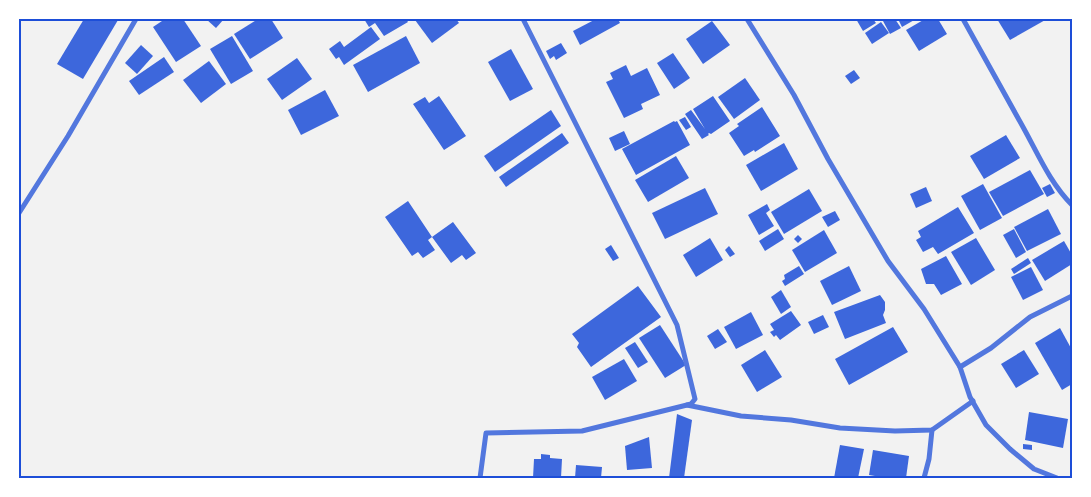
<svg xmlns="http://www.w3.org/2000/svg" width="1091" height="497" font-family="'Zilla Slab',serif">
	<rect width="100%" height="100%" fill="#f2f2f2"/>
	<!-- building -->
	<g fill="#3d67dc">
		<polygon points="84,19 118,20 83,79 57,64"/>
		<polygon points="165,19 183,19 201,46 176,62 153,27"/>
		<polygon points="206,19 224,19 216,28"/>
		<polygon points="258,19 271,19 283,38 250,59 234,34"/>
		<polygon points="364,19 406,19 408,22 384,36 375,23 369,27"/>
		<polygon points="417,19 456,19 459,23 432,43 415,20"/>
		<polygon points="596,19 618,19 620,23 580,45 573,31"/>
		<polygon points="856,19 873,19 876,23 863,31"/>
		<polygon points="886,19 895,19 901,28 890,34 883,21"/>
		<polygon points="898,19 916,19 902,27"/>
		<polygon points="925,19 938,19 947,34 919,51 906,30"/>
		<polygon points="997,19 1047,19 1010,40"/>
		<polygon points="712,21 730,45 703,64 686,39"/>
		<polygon points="881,22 889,33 872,44 865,33"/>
		<polygon points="371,27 380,39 344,65 339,57 336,59 329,49 340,41 344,47"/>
		<polygon points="232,36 253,71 231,84 210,49"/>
		<polygon points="406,36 420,63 368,92 353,65"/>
		<polygon points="561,43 567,53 556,60 554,56 550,59 546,51"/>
		<polygon points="141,45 153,56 137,74 125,63"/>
		<polygon points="511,49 533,89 510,101 488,62"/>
		<polygon points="673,53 690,78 674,89 657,63"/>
		<polygon points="164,57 174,72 139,95 129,81"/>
		<polygon points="297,58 312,79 282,100 267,79"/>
		<polygon points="209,61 226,84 201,103 183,80"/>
		<polygon points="626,65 631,76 647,68 660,95 641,104 643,109 624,118 606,82 613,79 610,73"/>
		<polygon points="854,70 860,78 851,84 845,76"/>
		<polygon points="745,78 760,100 734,119 718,97"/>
		<polygon points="325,90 339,116 301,135 288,110"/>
		<polygon points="439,96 466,136 444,150 413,104 425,97 429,103"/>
		<polygon points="713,96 730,121 711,134 709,133 708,134 709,135 702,139 685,114 691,110 705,129 693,109"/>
		<polygon points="762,107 780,136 755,152 754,150 744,156 729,133 739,126 737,124"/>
		<polygon points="551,110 561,126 495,172 484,156"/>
		<polygon points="685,117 691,127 686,130 679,120"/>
		<polygon points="674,121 675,122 677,121 690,145 636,175 622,149"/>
		<polygon points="624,131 630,144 615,151 609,138"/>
		<polygon points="562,133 569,143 506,187 499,177"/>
		<polygon points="1006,135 1020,158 984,179 970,156"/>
		<polygon points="784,143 798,169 761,191 746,165"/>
		<polygon points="676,156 689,178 648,202 635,180"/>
		<polygon points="1030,170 1044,194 1003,216 989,192"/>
		<polygon points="983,184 1002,218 980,230 961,196"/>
		<polygon points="1050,184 1055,193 1047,197 1042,188"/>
		<polygon points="926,187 932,201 916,208 910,194"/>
		<polygon points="705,188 718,214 665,239 652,213"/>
		<polygon points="809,189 822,211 784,234 771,212"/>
		<polygon points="408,201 432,237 428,240 435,250 423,258 418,252 412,256 385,217"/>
		<polygon points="767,204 770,210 766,213 774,226 759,235 748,215"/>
		<polygon points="958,207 974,233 938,254 933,247 923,252 916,240 921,237 918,231"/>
		<polygon points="1048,209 1061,234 1027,251 1014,227"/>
		<polygon points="835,211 840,220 828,227 822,217"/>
		<polygon points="453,222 476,253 466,260 462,255 451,263 432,237"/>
		<polygon points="778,229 784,239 765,251 759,241"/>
		<polygon points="1014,229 1026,252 1016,258 1003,235"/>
		<polygon points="824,230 837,253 805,272 792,250"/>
		<polygon points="798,235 802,239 798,243 794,239"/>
		<polygon points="710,238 723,260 696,277 683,255"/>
		<polygon points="976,238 995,270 971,285 951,252"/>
		<polygon points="1064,241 1072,255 1072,264 1045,281 1032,260"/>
		<polygon points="611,245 619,258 613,261 605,249"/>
		<polygon points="729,246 735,254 730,257 725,250"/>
		<polygon points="946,256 962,284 941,295 934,284 926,284 921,269"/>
		<polygon points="1028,258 1031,263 1014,274 1011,269"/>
		<polygon points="799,266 804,274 785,286 782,281 785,279 784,275"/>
		<polygon points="849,266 861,291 832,305 820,281"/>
		<polygon points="1031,267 1043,290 1023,300 1011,277"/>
		<polygon points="638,286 661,317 591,367 577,347 579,343 572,334"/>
		<polygon points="781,290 791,307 781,314 771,297"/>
		<polygon points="880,295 885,302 885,310 883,315 886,323 845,339 834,312"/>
		<polygon points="791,311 801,325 780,340 776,335 774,337 770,332 774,330 770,324"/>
		<polygon points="751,312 763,335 736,349 724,327"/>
		<polygon points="823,315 829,327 814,334 808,322"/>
		<polygon points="660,325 686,365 665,378 639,338"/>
		<polygon points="893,327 908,352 849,385 835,359"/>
		<polygon points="1060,328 1072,350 1072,384 1062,390 1035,343"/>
		<polygon points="718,329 727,342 715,349 707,336"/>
		<polygon points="635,342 648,362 638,368 625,348"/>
		<polygon points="765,350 782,377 757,392 741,365"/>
		<polygon points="1024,350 1039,374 1016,388 1001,364"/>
		<polygon points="624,359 637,381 605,400 592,377"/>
		<polygon points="1029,412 1068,419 1063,448 1025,440"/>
		<polygon points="677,414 692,420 684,478 669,478"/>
		<polygon points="649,437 652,468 627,470 625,446"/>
		<polygon points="1023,444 1032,445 1032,450 1023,449"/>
		<polygon points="840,445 864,449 858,478 834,478"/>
		<polygon points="873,450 909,456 906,478 887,478 869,475"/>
		<polygon points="541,454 550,455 550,458 562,459 561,478 533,478 534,459 541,459"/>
		<polygon points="576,465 602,467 601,478 575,478"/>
	</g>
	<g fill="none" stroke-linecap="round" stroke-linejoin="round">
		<!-- minor -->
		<g stroke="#5277de" stroke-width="5">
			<polyline points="747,19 794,95 828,159 888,261 924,309 960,367 970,397 986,425 1010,449 1034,469 1057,478"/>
			<path d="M 963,19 C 983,55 1003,91 1023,127 C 1038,154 1050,183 1072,205"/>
			<polyline points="19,213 68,136 136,19"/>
			<polyline points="960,367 991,348 1030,317 1072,296"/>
			<polyline points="687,405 741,416 791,420 840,428 895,431 932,430 973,401"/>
			<polyline points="480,478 486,433 582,431 687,405 691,404 695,399 677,325 523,19"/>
			<polyline points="924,478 929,459 932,430"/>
		</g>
	</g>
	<!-- border -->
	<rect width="1091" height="497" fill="none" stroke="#ffffff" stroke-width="40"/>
	<rect x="20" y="20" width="1051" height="457" fill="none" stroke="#1d4ed8" stroke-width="2"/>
</svg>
